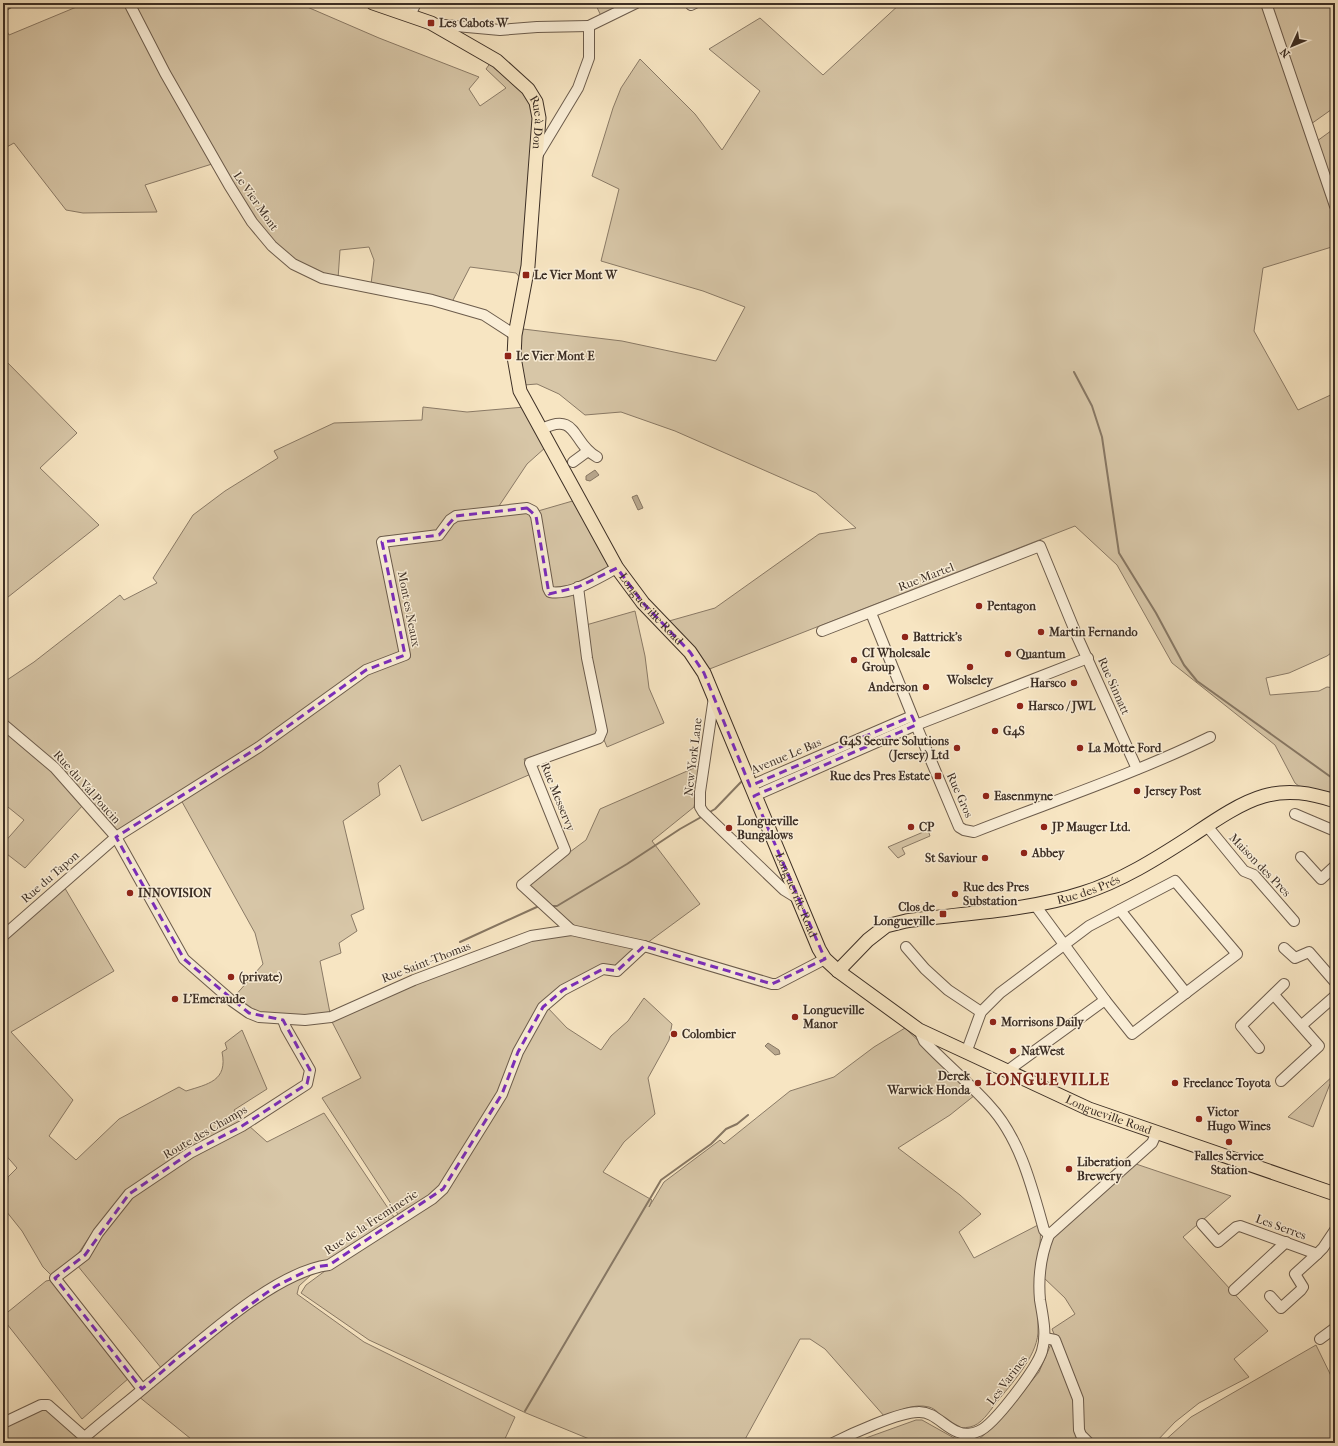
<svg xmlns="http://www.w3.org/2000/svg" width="1338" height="1446" font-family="'IM FELL French Canon',serif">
	<rect width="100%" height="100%" fill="#f7e5c2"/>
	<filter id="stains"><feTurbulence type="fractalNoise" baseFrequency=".005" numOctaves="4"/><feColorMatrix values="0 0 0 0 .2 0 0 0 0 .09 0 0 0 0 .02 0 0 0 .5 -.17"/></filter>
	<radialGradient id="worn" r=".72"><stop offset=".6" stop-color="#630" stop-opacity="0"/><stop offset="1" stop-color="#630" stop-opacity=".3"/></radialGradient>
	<!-- green -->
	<g fill="#d7c6a7" stroke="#8a7a66">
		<polygon points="86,3 126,3 212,164 145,185 157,212 83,213 66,210 14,143 3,149 3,24 9,35"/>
		<polygon points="132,3 298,3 379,38 479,77 469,89 480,106 506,88 486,69 491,62 529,98 534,116 521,279 516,273 470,267 452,302 371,284 374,260 369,247 340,250 338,279 306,268 275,244 254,218 173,80"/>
		<polygon points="595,3 628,3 601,16"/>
		<path d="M 901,3 L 1262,3 L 1335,218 L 1335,246 L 1263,268 L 1254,331 L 1298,410 L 1335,393 L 1335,650 L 1327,656 L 1289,673 L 1266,678 L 1270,695 L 1319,691 L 1327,687 L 1335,688 L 1334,791 C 1323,794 1303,791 1295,783 L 1275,745 L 1172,663 L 1117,565 L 1075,526 L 707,670 L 691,644 L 669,621 L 715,608 L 819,534 L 856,528 L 816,493 L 675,431 L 621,412 L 585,415 L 559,394 L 537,384 L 524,385 C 522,370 514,341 523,329 L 622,341 L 716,361 L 745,307 L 703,291 L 601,261 L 619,189 L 592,176 L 613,108 L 621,88 L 640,59 L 695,114 L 722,150 L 760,91 L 709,49 L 760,18 L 823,75 Z"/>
		<polygon points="1271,3 1335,3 1335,107 1311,124"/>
		<polygon points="1335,128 1335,198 1317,141"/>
		<polygon points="3,358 77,433 40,468 99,525 3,601"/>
		<polygon points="423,407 467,412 525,407 546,447 527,464 497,509 457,512 437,531 379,537 401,653 117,833 52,759 3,718 3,692 7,680 34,662 120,595 124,600 157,583 153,578 193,515 225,491 278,458 274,451 334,423 422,420"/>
		<polygon points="576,500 611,567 578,584 551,588 538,511"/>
		<path d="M 525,512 L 533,516 L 547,595 L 574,591 L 599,731 L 595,738 L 524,759 L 531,774 L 422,821 L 400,765 L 378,783 L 380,795 L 343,821 L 364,909 L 351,915 L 357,931 L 339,943 L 341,953 L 320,961 L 330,1013 C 311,1016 275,1019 258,1013 C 249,1010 242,1003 234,997 L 263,964 L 255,933 L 181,800 L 367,672 L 410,658 L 386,544 L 444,537 L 456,520 Z"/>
		<polygon points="635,611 645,656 649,688 664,723 607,747 604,740 606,734 586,625"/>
		<polygon points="3,728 43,761 84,804 25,868 3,851 3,844 24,820 3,803"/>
		<polygon points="701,765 694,807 652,841 700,904 647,943 576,927 527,884 586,840 600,809"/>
		<polygon points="928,830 930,836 902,848 905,854 898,858 888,847"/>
		<path d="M 63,885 L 114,971 L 11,1032 L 73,1100 L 49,1136 L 76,1160 L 119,1119 L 179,1087 L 186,1091 C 208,1084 228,1081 222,1052 L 227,1049 L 225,1043 L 242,1030 L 267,1089 L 234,1110 L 242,1123 L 125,1194 L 92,1233 L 78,1254 L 52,1276 L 43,1267 L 22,1231 L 6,1211 L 8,1177 L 17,1168 L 3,1152 L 3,941 Z"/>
		<polygon points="574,934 639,949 619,967 604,966 541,1007 500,1090 442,1186 399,1216 322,1098 361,1078 331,1020 410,984 535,939"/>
		<path d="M 644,998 L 672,1024 L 669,1040 L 648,1078 L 655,1114 L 624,1142 L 603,1172 L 652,1200 L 649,1207 L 664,1182 L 720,1140 L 724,1144 L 790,1091 L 834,1077 L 874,1047 L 905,1028 L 975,1095 L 950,1115 L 898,1148 L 960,1195 L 981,1214 L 959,1232 L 974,1258 L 1040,1224 C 1042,1243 1037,1262 1036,1281 C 1035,1299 1039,1316 1038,1333 C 1036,1358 1011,1384 996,1403 C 989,1412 981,1425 970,1427 C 943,1432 944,1411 929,1407 C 913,1403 899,1411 885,1417 L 825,1349 L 810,1339 L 800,1339 L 743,1443 L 599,1443 L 526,1413 L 369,1340 L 301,1293 L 306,1285 L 325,1271 L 438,1199 L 547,1007 L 567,1028 L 601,1050 L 611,1036 L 628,1021 Z"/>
		<polygon points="1334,1075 1335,1086 1330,1084 1313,1127 1288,1117"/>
		<polygon points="324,1113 396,1220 327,1262 309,1267 162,1369 77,1265 130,1198 174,1167 248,1125 267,1142"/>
		<polygon points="1133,1163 1231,1196 1183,1237 1268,1331 1234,1359 1249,1377 1199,1403 1175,1422 1155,1443 1093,1443 1083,1432 1081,1400 1052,1329 1075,1314 1065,1298 1043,1277 1051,1240"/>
		<polygon points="312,1274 299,1286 297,1294 364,1342 515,1417 503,1443 196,1443 138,1396 182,1357 284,1283"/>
		<polygon points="51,1280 129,1378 82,1419 3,1319 3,1316 46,1281"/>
		<polygon points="1051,1344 1075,1400 1086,1443 965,1443 977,1441 996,1424 1039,1372"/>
		<polygon points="1316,1345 1335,1384 1335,1443 1162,1443 1191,1417"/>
		<polygon points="46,1408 85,1443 3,1443 3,1425"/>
		<polygon points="916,1420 922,1420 963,1443 852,1443"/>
	</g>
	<!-- water -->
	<g fill="#b8a78d" stroke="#877763">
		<polygon points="595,470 599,475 590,481 586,480 586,476"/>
		<polygon points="637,495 643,508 638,510 632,497"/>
		<polygon points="768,1043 779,1050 780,1054 775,1055 765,1046"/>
	</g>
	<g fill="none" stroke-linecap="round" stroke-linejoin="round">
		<!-- stream -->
		<g stroke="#877763" stroke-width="2">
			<polyline points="1074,372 1092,406 1102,437 1119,553 1156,613 1184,665 1197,681 1335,780"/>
			<polyline points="708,813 715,809 741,782"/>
			<polyline points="551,906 557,906 627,864 680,829 703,816"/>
			<polyline points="460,942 539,906"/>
			<polyline points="525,1411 661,1180 711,1144 726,1129 737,1124 748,1115"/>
		</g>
		<!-- minor casing -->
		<g stroke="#6c5c4c" stroke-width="12">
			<g id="minor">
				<polyline points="129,3 165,73 229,185 252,222 272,246 293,264 322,278 432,300 484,315 515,335"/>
				<polyline points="690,3 691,5 695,3"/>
				<polyline points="1266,3 1335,206"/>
				<polyline points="3,6 8,3"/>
				<polyline points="410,15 416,3"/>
				<polyline points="434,24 500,30 537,27 589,26"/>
				<polyline points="537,156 578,88 589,58 589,26 636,3"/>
				<path d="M 542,429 C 578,411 572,444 597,457"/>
				<polyline points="573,462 588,451"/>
				<polyline points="871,613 916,725 1088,658"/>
				<polyline points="822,631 1040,546 1077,636 1137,769"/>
				<polyline points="714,697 700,792 700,807 703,812 784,890 797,898"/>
				<polyline points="3,724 55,768 116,837 184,959 232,1001 249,1013 259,1017 305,1020 331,1017 414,980 531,936 571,930 644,946 772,984 777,984 825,959"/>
				<polyline points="750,786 912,716"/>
				<path d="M 754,796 L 916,725 L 959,827 L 964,830 L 974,832 C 1053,801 1134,774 1210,737"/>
				<polyline points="1295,814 1335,831"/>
				<polyline points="1207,826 1244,871 1254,875 1294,921"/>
				<polyline points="1301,857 1321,879 1335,866"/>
				<polyline points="1035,905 1105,1000"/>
				<polyline points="1120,910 1186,993"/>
				<polyline points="571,930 522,885 565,850 530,763 599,738 602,731 587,658 578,587"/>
				<path d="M 3,936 L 116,837 L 259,747 L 366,670 L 405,655 L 382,542 L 439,535 L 450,520 L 456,516 L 527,508 L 533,511 L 536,516 L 548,588 L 550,592 C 571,596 599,577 617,568"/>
				<polyline points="906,947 925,969 948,990 981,1012"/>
				<polyline points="1284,948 1295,958 1309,952 1335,982"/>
				<polyline points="1274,995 1319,1046 1281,1081"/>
				<polyline points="1302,1025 1335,996"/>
				<path d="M 919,1030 L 924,1041 C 945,1063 969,1083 989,1105 C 1020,1138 1032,1187 1044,1230 L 1049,1235"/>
				<polyline points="1259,1048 1241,1026 1284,984"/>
				<polyline points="966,1053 981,1012 1000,993 1089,926 1175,881 1237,954 1132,1034 1105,1000 1007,1071"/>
				<polyline points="1202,1224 1218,1242 1236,1227 1240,1226 1317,1254 1323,1248 1335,1230"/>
				<polyline points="1234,1290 1286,1242"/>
				<polyline points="1270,1296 1281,1308 1301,1290 1303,1287 1295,1274 1317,1254"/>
				<polyline points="1045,1338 1055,1340 1078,1399 1079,1430 1081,1435 1089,1443"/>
				<polyline points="1320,1339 1335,1328"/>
				<polyline points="142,1389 55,1278 85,1255 98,1233 129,1194 190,1153 242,1126 307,1084 310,1070 286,1028 283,1020"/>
				<path d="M 3,1423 L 41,1405 L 48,1405 L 82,1435 L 86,1436 C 107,1418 129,1401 150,1383 C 195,1347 272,1272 329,1265 L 432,1199 L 443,1189 L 502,1094 L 518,1052 L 543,1007 L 563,990 L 603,969 L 617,971 L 644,946"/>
				<path d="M 833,1443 C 851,1434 899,1412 918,1412 C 934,1411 944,1427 958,1432 C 964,1435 973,1434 979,1431 C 994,1425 1037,1368 1042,1351 C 1047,1334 1043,1318 1040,1300 C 1038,1278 1041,1255 1049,1235 L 1152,1143 L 1157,1132"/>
			</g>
		</g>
		<!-- major casing -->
		<g stroke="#3d2f25" stroke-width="15">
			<g id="major">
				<path id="s1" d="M 373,3 L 431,23 L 497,61 L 528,89 L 536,102 L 539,118 L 528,266 L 515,335 L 514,357 L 520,391 L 617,568 L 643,603 L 690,652 L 704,673 L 819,949 L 825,959 L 838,971 L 919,1030 L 1089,1109 L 1335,1194"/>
				<path id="s2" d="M 838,971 L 868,940 L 886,926 L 906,921 C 963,913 1028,911 1083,893 C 1121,881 1156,859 1190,837 C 1211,823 1239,803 1264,796 C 1288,789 1311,793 1335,801"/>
			</g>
		</g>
		<!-- minor -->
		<use href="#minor" stroke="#faeed7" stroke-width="10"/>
		<!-- major -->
		<use href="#major" stroke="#f7e5c2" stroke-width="13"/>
	</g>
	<!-- marked area -->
	<path fill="none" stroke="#7b2cbf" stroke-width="3" stroke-dasharray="8 5" stroke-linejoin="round" d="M 527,508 L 536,516 L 549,594 L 578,587 L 617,568 L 643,603 L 690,652 L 704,673 L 750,786 L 912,716 L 916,725 L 754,796 L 825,959 L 772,984 L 644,946 L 617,971 L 603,969 L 563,990 L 543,1007 L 518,1052 L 502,1094 L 443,1189 L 329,1265 L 315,1267 L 276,1286 L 180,1356 L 142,1389 L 55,1278 L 85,1255 L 129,1194 L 190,1153 L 242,1126 L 307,1084 L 310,1070 L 283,1020 L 249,1013 L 184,959 L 116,837 L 259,747 L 366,670 L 405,655 L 382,542 L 439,535 L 456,516 Z"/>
	<!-- markers -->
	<g fill="#8f2418" stroke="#faeed7" stroke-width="1.5">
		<rect x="427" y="19" width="8" height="8" rx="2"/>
		<rect x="522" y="271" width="8" height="8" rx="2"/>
		<rect x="504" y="352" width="8" height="8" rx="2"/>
		<circle cx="979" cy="606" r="4"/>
		<circle cx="1041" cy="632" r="4"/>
		<circle cx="905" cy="637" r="4"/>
		<circle cx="1008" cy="654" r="4"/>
		<circle cx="854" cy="660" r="4"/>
		<circle cx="970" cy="667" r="4"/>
		<circle cx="1074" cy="683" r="4"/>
		<circle cx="926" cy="687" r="4"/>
		<circle cx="1020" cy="706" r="4"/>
		<circle cx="995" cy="731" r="4"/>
		<circle cx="957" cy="748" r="4"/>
		<circle cx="1080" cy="748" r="4"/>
		<rect x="934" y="772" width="8" height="8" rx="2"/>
		<circle cx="1137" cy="791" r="4"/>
		<circle cx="986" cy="796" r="4"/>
		<circle cx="911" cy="827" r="4"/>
		<circle cx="1044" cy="827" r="4"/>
		<circle cx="729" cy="828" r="4"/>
		<circle cx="1024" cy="853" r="4"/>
		<circle cx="985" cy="858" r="4"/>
		<circle cx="130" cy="893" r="4"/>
		<circle cx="955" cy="894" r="4"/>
		<rect x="939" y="910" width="8" height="8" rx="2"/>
		<circle cx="231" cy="977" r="4"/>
		<circle cx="175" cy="999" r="4"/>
		<circle cx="795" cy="1017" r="4"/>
		<circle cx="993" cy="1022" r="4"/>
		<circle cx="674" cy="1034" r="4"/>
		<circle cx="1013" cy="1051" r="4"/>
		<circle cx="978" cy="1083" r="4"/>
		<circle cx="1175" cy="1083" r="4"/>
		<circle cx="1199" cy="1119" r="4"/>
		<circle cx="1229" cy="1142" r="4"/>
		<circle cx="1069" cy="1169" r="4"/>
	</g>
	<g text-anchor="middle" stroke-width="3" stroke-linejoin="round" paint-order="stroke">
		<!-- poi labels -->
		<g font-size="12" font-weight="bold" fill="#3d2f25" stroke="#faeed7" text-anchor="start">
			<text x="439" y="27">Les Cabots W</text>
			<text x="534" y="279">Le Vier Mont W</text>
			<text x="516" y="360">Le Vier Mont E</text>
			<text x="987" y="610">Pentagon</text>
			<text x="1049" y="636">Martin Fernando</text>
			<text x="913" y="641">Battrick's</text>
			<text x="862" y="657">CI Wholesale<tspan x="862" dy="14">Group</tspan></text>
			<text x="1016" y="658">Quantum</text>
			<text x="970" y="684" text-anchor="middle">Wolseley</text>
			<text x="1066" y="687" text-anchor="end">Harsco</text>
			<text x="918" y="691" text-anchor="end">Anderson</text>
			<text x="1028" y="710">Harsco / JWL</text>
			<text x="1003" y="735">G4S</text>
			<text x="949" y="745" text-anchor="end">G4S Secure Solutions<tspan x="949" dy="14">(Jersey) Ltd</tspan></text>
			<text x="1088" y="752">La Motte Ford</text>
			<text x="930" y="780" text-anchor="end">Rue des Pres Estate</text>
			<text x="1145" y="795">Jersey Post</text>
			<text x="994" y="800">Easenmyne</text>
			<text x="737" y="825">Longueville<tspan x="737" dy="14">Bungalows</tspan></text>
			<text x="919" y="831">CP</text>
			<text x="1052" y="831">JP Mauger Ltd.</text>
			<text x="1032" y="857">Abbey</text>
			<text x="977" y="862" text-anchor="end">St Saviour</text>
			<text x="963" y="891">Rue des Pres<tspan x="963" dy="14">Substation</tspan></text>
			<text x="138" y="897">INNOVISION</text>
			<text x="935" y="911" text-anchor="end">Clos de<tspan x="935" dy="14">Longueville</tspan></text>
			<text x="239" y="981">(private)</text>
			<text x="183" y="1003">L’Emeraude</text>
			<text x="803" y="1014">Longueville<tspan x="803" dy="14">Manor</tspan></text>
			<text x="1001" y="1026">Morrisons Daily</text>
			<text x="682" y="1038">Colombier</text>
			<text x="1021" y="1055">NatWest</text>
			<text x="970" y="1080" text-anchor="end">Derek<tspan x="970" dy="14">Warwick Honda</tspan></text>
			<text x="1183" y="1087">Freelance Toyota</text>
			<text x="1207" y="1116">Victor<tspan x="1207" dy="14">Hugo Wines</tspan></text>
			<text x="1229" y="1160" text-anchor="middle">Falles Service<tspan x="1229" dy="14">Station</tspan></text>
			<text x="1077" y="1166">Liberation<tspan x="1077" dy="14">Brewery</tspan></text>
		</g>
		<!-- street labels -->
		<g font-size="12" fill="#3d2f25" stroke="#faeed7">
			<text dy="4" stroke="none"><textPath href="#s1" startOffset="215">Rue à Don</textPath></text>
			<text transform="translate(256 201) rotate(55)" y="4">Le Vier Mont</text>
			<text transform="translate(926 577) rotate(-21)" y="4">Rue Martel</text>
			<text dy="4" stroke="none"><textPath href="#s1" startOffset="741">Longueville Road</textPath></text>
			<text transform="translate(409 609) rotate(79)" y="4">Mont es Neaux</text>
			<text transform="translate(1114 686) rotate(66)" y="4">Rue Sinnatt</text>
			<text transform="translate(786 756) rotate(-23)" y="4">Avenue Le Bas</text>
			<text transform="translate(693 757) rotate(-83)" y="4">New York Lane</text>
			<text transform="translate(87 787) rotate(48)" y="4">Rue du Val Poucin</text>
			<text transform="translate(960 795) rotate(66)" y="4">Rue Gros</text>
			<text transform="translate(558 797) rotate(68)" y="4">Rue Messervy</text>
			<text transform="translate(1260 865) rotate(46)" y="4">Maison des Pres</text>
			<text transform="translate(50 877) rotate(-41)" y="4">Rue du Tapon</text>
			<text dy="4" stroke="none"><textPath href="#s2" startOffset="272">Rue des Prés</textPath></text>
			<text dy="4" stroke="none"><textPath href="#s1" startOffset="1065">Longueville Road</textPath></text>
			<text transform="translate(426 962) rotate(-21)" y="4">Rue Saint-Thomas</text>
			<text dy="4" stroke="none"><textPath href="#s1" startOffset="1461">Longueville Road</textPath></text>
			<text transform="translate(205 1132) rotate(-30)" y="4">Route des Champs</text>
			<text transform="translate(371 1222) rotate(-33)" y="4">Rue de la Freminerie</text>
			<text transform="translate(1281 1227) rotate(20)" y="4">Les Serres</text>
			<text transform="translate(1007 1380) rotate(-53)" y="4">Les Varines</text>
		</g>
		<!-- district labels -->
		<g font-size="16" font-weight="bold" letter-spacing="1" fill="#7a1f14" stroke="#faeed7">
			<text x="1048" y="1085">LONGUEVILLE</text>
		</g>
	</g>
	<!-- margin -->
	<rect width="1338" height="1446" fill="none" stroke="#f7e5c2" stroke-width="16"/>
	<rect x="4" y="4" width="1330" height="1438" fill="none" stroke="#3d2f25" stroke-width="2"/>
	<rect x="8" y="8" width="1322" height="1430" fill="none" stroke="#3d2f25"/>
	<!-- north arrow -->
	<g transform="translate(1292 46) rotate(226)" stroke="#faeed7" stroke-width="3" paint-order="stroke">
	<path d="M0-3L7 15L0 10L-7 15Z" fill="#3d2f25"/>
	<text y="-6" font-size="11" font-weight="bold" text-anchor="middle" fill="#3d2f25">N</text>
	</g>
	<rect width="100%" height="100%" filter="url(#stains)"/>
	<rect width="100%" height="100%" fill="url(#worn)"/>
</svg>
